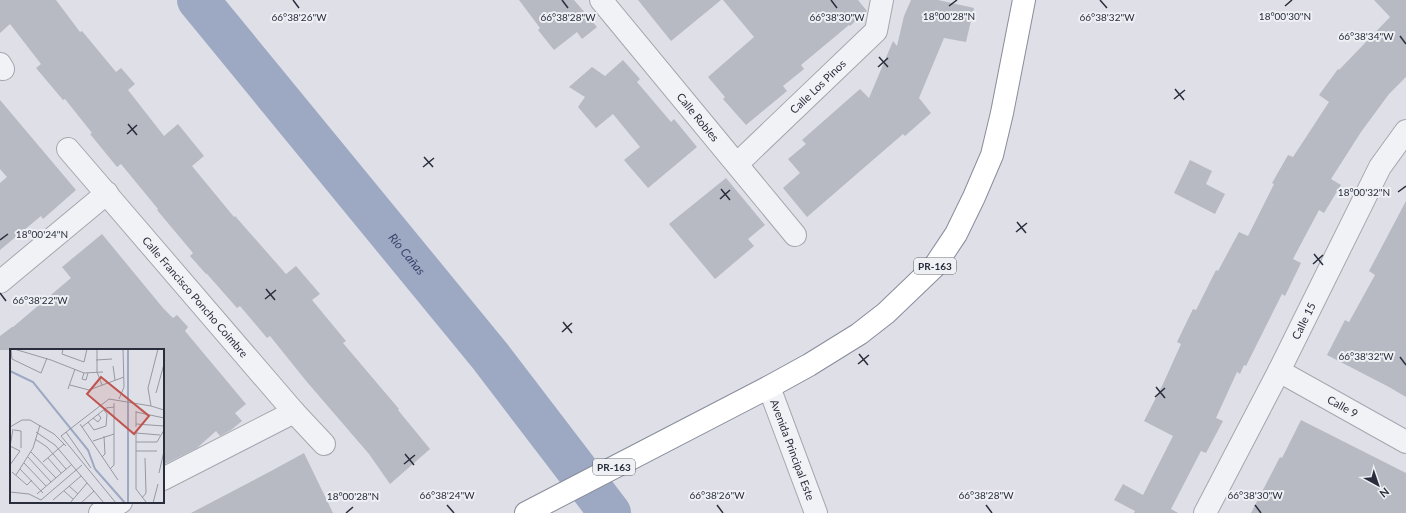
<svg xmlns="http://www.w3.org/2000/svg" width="1406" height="513" font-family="Lato,sans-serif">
	<rect width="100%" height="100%" fill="#dfe0e7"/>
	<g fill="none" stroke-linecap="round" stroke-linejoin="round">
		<!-- river -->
		<path stroke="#9da8c3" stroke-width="42" id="s1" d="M 198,0 L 490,356 L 610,513"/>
	</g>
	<!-- building -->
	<g fill="#b7b9c3">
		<polygon points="0,0 56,0 80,32 82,31 116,72 121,68 135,84 128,90 164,136 178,124 204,156 192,166 234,217 235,216 286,274 296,266 320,294 312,300 346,341 343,343 399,409 398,410 430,449 390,484 369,454 307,382 270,336 267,338 240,306 237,308 207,274 206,274 190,256 193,253 157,210 158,209 121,164 117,167 90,134 92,133 65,99 63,100 36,68 41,64 10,24 0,33"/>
		<polygon points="519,0 574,0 597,27 582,39 577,32 554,50 538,30 540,28"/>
		<polygon points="638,0 721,0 671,41"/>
		<polygon points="723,0 858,0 867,11 850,26 849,25 801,65 804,69 783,86 787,91 746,125 723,99 725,97 708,77 754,37"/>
		<polygon points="911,0 938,0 974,8 966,42 944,38 919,98 931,113 905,136 903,134 807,217 783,188 800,173 788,159 806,144 802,140 860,89 869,98 893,41 897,46 904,16"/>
		<polygon points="1374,0 1406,0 1406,77 1389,94 1361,132 1331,179 1341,185 1324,213 1319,210 1293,259 1301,263 1285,296 1282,294 1246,366 1244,365 1240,374 1237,372 1216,418 1223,421 1206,453 1201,451 1171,509 1178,513 1134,513 1135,511 1114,500 1123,484 1143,495 1173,436 1144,421 1163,384 1181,344 1177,342 1193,309 1196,310 1216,270 1218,271 1239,232 1248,236 1274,184 1272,183 1288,155 1293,157 1329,102 1319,95 1338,69 1339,70 1390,17"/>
		<polygon points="623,60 640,79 637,82 671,122 674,119 697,147 648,188 624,160 640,147 613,114 596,128 578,107 585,97 569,87 592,67 605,76"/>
		<polygon points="0,100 76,190 43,219 41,216 0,250 0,183 7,177 0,169"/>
		<polygon points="1190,160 1212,171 1206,184 1225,194 1215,214 1174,193"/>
		<polygon points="726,178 765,225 748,239 754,246 715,279 669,224"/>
		<polygon points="1406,201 1406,397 1389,387 1327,355 1345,320 1349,322 1375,275 1369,271"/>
		<polygon points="102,234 163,308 173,318 177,315 188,327 185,331 246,404 235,413 242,421 231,430 220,436 216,431 197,448 163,465 163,350 0,350 0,336 12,327 13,327 71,278 62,267"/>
		<polygon points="1301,420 1406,473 1406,513 1251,513 1280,457 1282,458"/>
		<polygon points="304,453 333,513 191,513 271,471"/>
	</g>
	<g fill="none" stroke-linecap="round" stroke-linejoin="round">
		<!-- minor casing -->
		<g stroke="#a5a7b0" stroke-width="24">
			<g id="minor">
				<path id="s2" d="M 601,0 L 795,235"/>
				<polyline points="0,64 3,69"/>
				<path id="s3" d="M 68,149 L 294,412 L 324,444"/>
				<path id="s4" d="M 737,164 L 876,31 L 882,0"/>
				<polyline points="0,282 107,193"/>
				<path id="s5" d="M 1279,371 L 1406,442"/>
				<path id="s6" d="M 769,387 L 816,513"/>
				<polyline points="163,479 294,412"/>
				<polyline points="100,513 121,502"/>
				<path id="s7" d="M 1205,513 L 1279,371 L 1380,167 L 1406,131"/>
			</g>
		</g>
		<!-- highway casing -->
		<g stroke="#888c9c" stroke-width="24">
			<polyline id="highway" points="526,513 769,387 809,365 859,334 886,313 934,267 956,234 974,197 992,155 1002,113 1024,0"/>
		</g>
		<!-- minor -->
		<use href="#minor" stroke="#f1f2f5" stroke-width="22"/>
		<!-- highway -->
		<use href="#highway" stroke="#fff" stroke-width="22"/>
	</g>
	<!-- ticks -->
	<path fill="none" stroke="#292d3c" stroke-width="1.5" d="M 293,0 L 299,8M 562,0 L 568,8M 831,0 L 837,8M 1100,0 L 1107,8M 949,6 L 957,0M 1285,6 L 1292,0M 1400,36 L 1406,44M 879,57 L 888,67M 878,67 L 888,58M 1175,89 L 1184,100M 1174,99 L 1185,90M 128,124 L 137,135M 127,134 L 137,125M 424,157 L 433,167M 423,167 L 434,158M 721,189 L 730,200M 1398,192 L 1406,186M 720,199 L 730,190M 1017,222 L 1026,233M 1016,232 L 1027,223M 0,240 L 8,234M 1314,254 L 1323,265M 1313,264 L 1323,255M 266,289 L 275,300M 0,293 L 6,301M 265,299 L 276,290M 563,322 L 572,333M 562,332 L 572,323M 859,354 L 868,365M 1400,357 L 1406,365M 858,364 L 869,355M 1156,387 L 1165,398M 1155,397 L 1165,388M 405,454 L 414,465M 404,464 L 415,455M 447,505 L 454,513M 717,505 L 723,513M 986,505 L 992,513M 1255,505 L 1261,513M 346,513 L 353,507"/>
	<g text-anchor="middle" stroke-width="4" stroke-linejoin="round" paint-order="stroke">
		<!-- shield labels -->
		<g fill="#eef0f4" stroke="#646873" stroke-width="1">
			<rect x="914" y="258" width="42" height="16" rx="3"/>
			<rect x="593" y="459" width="42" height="16" rx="3"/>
		</g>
		<g font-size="10" font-weight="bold" fill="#292d3c">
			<text x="935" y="270">PR-163</text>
			<text x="614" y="471">PR-163</text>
		</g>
		<!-- street labels -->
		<g font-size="11" fill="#292d3c" stroke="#eef0f4">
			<text dy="4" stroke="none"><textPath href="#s4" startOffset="112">Calle Los Pinos</textPath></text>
			<text dy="4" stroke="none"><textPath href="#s2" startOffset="152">Calle Robles</textPath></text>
			<text dy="4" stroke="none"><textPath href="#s3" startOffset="195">Calle Francisco Poncho Coimbre</textPath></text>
			<text dy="4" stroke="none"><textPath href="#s7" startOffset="216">Calle 15</textPath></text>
			<text dy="4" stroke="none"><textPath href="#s5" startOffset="73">Calle 9</textPath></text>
			<text dy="4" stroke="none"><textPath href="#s6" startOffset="67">Avenida Principal Este</textPath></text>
		</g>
		<!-- water labels -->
		<g font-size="12" font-style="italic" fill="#38456c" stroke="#eef0f4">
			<text dy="4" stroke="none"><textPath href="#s1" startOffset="329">Río Cañas</textPath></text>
		</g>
	</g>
	<!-- overview -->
	<g transform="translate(10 349)">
		<rect width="154" height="154" fill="#dfe0e7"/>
		<path fill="none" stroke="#9da8c3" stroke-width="2" d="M 118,0 L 118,154M 0,22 L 23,33 L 78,101 L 85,120 L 115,154"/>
		<path fill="none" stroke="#9698a3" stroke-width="1" d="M 1,0 L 2,10 L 31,24 L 37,9M 4,0 L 41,11 L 74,24 L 93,23M 53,0 L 52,5 L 74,13 L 77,0M 87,0 L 87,23 L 92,36M 86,11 L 102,10M 103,17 L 105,31M 74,24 L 72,30 L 76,31 L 78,24M 60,36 L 79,41 L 114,28M 58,40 L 65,20M 146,44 L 154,15M 109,50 L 114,38 L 113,0M 141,57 L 154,61M 126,62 L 126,78M 126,63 L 154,69M 83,69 L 88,73 L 91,69 L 88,65M 78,73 L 84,81 L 96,77 L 97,65 L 94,61M 70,75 L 108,131M 126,75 L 154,77M 0,78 L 12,71 L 20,71 L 44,85 L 56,97M 72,78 L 96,59 L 104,58M 4,81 L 11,82 L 11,99M 126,82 L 126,140 L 136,153M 26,83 L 45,96 L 94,154M 56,83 L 81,119M 126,84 L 150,86M 25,90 L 37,98 L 56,120M 83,92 L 104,85M 126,93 L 147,93 L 154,81M 0,97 L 10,102 L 0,116M 0,98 L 3,80M 126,102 L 147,102M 21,103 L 46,129M 18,108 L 41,133M 92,108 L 95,105 L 94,87M 38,109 L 51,124M 33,113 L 54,95M 14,114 L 36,137M 10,120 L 33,144M 100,120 L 104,116 L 104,54M 2,123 L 17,136 L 22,131M 149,124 L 154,102M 6,126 L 23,99 L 30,76M 59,137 L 68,145M 54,142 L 63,150M 0,143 L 19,145 L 31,151 L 72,116M 27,145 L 61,116M 132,149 L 136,144 L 135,109M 43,151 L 71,127M 60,154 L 77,134M 71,154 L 84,142M 106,154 L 51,87 L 99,50 L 141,57 L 138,39 L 148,0M 143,154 L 148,135"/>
		<path fill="#c0544f" fill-opacity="0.15" stroke="#c0544f" stroke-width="2" d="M 91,28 L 139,67 L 124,85 L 77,45 Z"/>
		<rect width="154" height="154" fill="none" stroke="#292d3c" stroke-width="2"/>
	</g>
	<g font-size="10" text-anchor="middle" fill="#292d3c" stroke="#eef0f4" stroke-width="4" stroke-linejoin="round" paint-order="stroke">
		<text x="949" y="20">18°00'28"N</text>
		<text x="1285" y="20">18°00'30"N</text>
		<text x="299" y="21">66°38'26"W</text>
		<text x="568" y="21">66°38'28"W</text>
		<text x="837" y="21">66°38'30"W</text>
		<text x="1107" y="21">66°38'32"W</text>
		<text x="1366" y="40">66°38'34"W</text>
		<text x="1364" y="196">18°00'32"N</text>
		<text x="42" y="238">18°00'24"N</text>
		<text x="40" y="304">66°38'22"W</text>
		<text x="1366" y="360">66°38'32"W</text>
		<text x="447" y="499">66°38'24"W</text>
		<text x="717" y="499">66°38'26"W</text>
		<text x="986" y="499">66°38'28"W</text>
		<text x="1255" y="499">66°38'30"W</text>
		<text x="353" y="500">18°00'28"N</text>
	</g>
	<!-- north arrow -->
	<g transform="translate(1378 485) rotate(140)" stroke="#eef0f4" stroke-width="3" paint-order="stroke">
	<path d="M0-3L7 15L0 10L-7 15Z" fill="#292d3c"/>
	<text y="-6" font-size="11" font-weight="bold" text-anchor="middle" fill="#292d3c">N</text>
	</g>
</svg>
